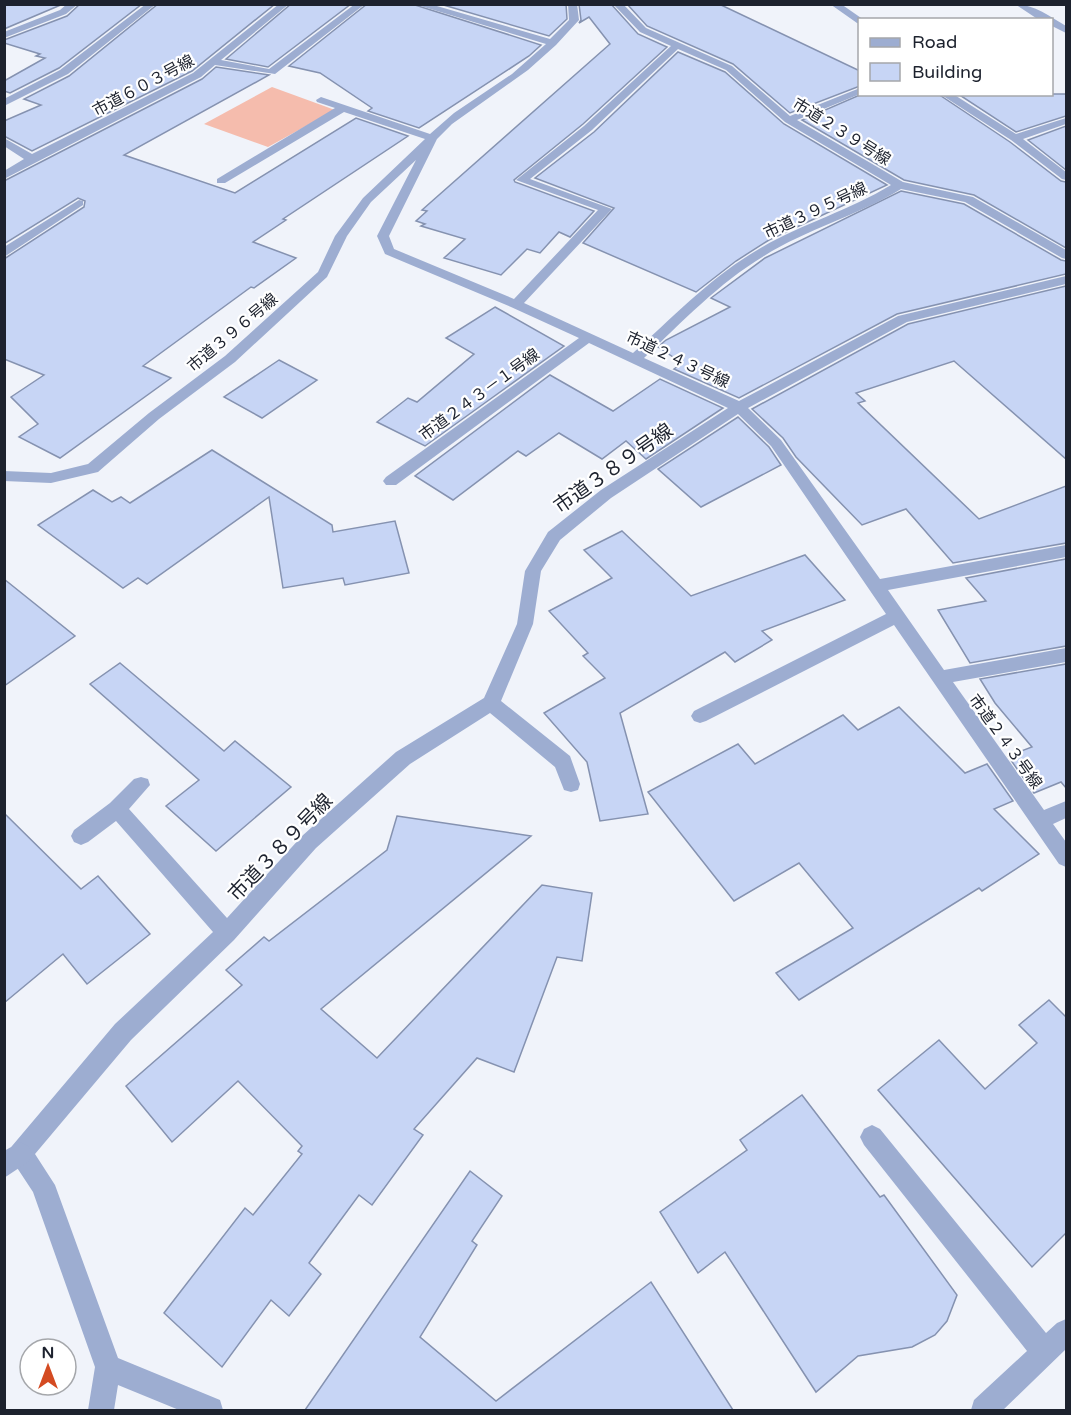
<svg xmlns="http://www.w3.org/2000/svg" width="1071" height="1415" font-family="'Varela Round','Noto Sans JP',sans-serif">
	<rect width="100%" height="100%" fill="#f0f3fa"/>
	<!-- green -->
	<polygon fill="#f5bcad" points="272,87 335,110 268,147 204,124"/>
	<!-- building -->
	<g fill="#c7d5f5" stroke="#8592b0" stroke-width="1.5">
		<polygon points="4,4 63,4 4,29"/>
		<polygon points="80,4 142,4 59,68 10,93 4,91 4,81 45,58 36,56 40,54 4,43 4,40 67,16"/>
		<polygon points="158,4 275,4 192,71 32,151 4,136 4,121 41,105 24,99 69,76"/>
		<polygon points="291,4 351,4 268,67 226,59"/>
		<polygon points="367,4 412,4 541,45 529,56 419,128 368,111 372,108 320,73 289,66"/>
		<polygon points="440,4 566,4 567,19 549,36"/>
		<polygon points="579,4 611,4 638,34 667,47 583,124 514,180 515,182 594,211 570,237 559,232 540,253 527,249 501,275 444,258 465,239 421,226 425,224 416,221 427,211 422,210 610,44 589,17 579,23 581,20"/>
		<polygon points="627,4 719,4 860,71 860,86 790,113 733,64 647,26"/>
		<polygon points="678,52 725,72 784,124 887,185 769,240 736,261 696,292 583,243 614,208 535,178 594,132"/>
		<polygon points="216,67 269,75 124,155 235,193 356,118 408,136 283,219 286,220 253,242 296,258 254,288 251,287 143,366 171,378 60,458 19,437 38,424 11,397 44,375 4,359 4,259 84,207 85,201 78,198 4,244 4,181 202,79"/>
		<polygon points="862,94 938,94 1010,142 1061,181 1066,182 1066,248 974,195 904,180 802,120"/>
		<polygon points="958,94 1066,94 1066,116 1016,132"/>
		<polygon points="1066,126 1066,170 1028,140"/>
		<polygon points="901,191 964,204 1061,260 1066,261 1066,274 897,314 739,398 674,369 682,363 658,347 666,340 730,307 711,298 765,258"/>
		<polygon points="1066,286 1066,459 954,361 856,393 865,401 858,403 979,519 1066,486 1066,543 953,563 906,509 862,525 796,457 783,438 752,409 908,324"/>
		<polygon points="495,307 564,346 425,446 377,422 408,398 417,402 474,354 446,338"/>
		<polygon points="279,360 317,380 262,418 224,397"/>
		<polygon points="550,375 613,411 660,379 723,408 646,459 626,441 602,459 559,433 526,456 518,451 453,500 415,476"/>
		<polygon points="738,417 769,447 781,465 701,507 658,469"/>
		<polygon points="212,450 332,525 333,532 395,521 409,573 345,585 343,578 283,588 269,497 147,584 138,578 123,588 38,525 93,490 112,502 121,497 130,503"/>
		<polygon points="622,531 691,596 805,555 845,600 762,631 772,640 735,662 725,652 620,713 648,814 600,821 587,762 544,713 605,678 583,656 588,653 549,611 612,578 584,550"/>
		<polygon points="1066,559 1066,646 970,663 938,610 986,601 966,578"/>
		<polygon points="4,579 75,636 4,686"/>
		<polygon points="120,663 224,751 235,741 291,787 216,851 166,806 199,780 90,684"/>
		<polygon points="1066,664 1066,788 1061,782 1034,793 1008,756 1032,747 995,703 980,679"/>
		<polygon points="899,707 965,773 987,764 1013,801 994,809 1039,854 982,891 979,888 799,1000 776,973 853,928 799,863 734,901 648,792 738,744 755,764 843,715 858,730"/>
		<polygon points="4,813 81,889 98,876 150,934 87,984 63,954 4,1003"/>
		<polygon points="397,816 531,836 321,1009 377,1058 542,885 592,893 582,961 557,957 514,1072 477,1058 414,1129 423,1135 372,1205 359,1195 309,1263 321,1274 289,1316 271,1300 222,1367 164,1313 245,1208 253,1215 302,1154 298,1151 302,1146 238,1081 172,1142 126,1086 242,985 226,970 264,937 269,941 387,850"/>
		<polygon points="1049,1000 1066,1017 1066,1233 1032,1267 878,1090 939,1040 985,1089 1037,1043 1019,1025"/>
		<polygon points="802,1095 880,1197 884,1195 957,1295 947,1321 935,1335 912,1347 858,1356 816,1392 725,1252 698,1273 660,1212 747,1150 740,1140"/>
		<polygon points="470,1171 502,1196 472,1241 477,1245 420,1337 496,1401 651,1282 733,1410 305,1410"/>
	</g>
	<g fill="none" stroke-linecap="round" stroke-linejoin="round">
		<!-- minor -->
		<g fill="#9dadd1" fill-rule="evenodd">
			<polygon points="67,4 78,4 66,14 4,38 4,32 60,10"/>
			<polygon points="146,4 156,4 68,74 4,106 4,99 60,70"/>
			<polygon points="279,4 289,4 221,60 269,69 355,4 365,4 275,74 215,65 201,77 4,179 4,171 24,159 4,146 4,138 32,154 193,73"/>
			<path d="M 414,4 L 430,4 L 550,39 L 569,20 L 568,4 L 577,4 L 579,20 L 556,45 L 528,70 L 452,124 L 437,139 L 389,236 L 394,249 L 514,299 L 598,210 L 516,180 L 584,126 L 671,46 L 640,32 L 613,4 L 623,4 L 646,28 L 732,66 L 790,116 L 860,88 L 860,94 L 797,120 L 903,182 L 973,197 L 1066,250 L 1066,259 L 1062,258 L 965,202 L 901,189 C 857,216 807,229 764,256 C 719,283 682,322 644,358 L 739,401 L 898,316 L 1066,276 L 1066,284 L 907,322 L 748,408 L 781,440 L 880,579 L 1066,545 L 1066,557 L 888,590 L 944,670 L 1066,648 L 1066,662 L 953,682 L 1044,810 L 1066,801 L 1066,818 L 1053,824 L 1066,842 L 1066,867 L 1059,864 L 894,625 L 706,721 L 700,723 L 694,721 L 691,716 L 694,711 L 886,614 L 771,446 L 738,414 L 611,498 L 560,540 L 541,571 L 533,624 L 501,701 L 570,756 L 580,784 L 578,790 L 571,792 L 564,790 L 555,767 L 490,713 L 410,764 L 316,848 L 234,940 L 131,1040 L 35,1154 L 55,1185 L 118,1358 L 220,1400 L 223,1410 L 179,1410 L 118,1385 L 114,1410 L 88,1410 L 95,1367 L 33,1192 L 8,1154 L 12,1146 L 115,1024 L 213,932 L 116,821 L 88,842 L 81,845 L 74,842 L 71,836 L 74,830 L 110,803 L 134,779 L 141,777 L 148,779 L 150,785 L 129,809 L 227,918 L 302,836 L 396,752 L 484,698 L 517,624 L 525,571 L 548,532 L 601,490 L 728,408 L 589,343 L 396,485 L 386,485 L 383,481 L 386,477 L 579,338 L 511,307 L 385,254 L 377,236 L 416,160 L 371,202 L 347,236 L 327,277 L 235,362 L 159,419 L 98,472 L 51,483 L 4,481 L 4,471 L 51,473 L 88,464 L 149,413 L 225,356 L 318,272 L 335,236 L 363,198 L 425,139 L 344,112 L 225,183 L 217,183 L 217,179 L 335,108 L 317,102 L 316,100 L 321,97 L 430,134 L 454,113 L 512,74 L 546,44 ZM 678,49 L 726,70 L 785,122 L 891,185 C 847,212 797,225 754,252 C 709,279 672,318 633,353 L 524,303 L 612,209 L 530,179 L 592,130 Z"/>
			<polygon points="830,4 841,4 864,20 860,20 860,24 857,23"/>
			<path d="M 1015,4 C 1033,4 1051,17 1066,26 L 1066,33 L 1052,26 L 1052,20 L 1039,20 Z"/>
			<polygon points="940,94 953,94 1016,134 1066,118 1066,124 1023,139 1066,172 1066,180 1062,179 1011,140"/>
			<polygon points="79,200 83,201 83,205 4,257 4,247"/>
			<polygon points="872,1125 880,1129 1046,1333 1057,1323 1066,1319 1066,1349 1003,1410 971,1410 974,1400 1027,1351 864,1145 860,1137 864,1129"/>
		</g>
		<!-- tertiary -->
		<polygon fill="#9dadd1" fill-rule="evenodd" points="20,1142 28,1146 32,1154 28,1162 4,1178 4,1151"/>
	</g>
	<g text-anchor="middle" stroke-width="4.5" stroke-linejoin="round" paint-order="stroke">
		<!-- far-street labels -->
		<g font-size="16" fill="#1d222e" stroke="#fff">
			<text transform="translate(143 85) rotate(-28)" y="6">市道６０３号線</text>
			<text transform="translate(842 131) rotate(32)" y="6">市道２３９号線</text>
			<text transform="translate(815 210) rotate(-25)" y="6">市道３９５号線</text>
			<text transform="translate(232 332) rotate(-40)" y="6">市道３９６号線</text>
			<text transform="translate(678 359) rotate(25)" y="6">市道２４３号線</text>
			<text transform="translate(479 394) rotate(-36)" y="6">市道２４３－１号線</text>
			<text transform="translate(1006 741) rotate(54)" y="6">市道２４３号線</text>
		</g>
		<!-- street labels -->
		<g font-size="20" fill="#1d222e" stroke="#fff">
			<text transform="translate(613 468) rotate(-35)" y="7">市道３８９号線</text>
			<text transform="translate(280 847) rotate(-46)" y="7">市道３８９号線</text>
		</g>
	</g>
	<!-- border -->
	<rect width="1071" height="1415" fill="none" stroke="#1d222e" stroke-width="12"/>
	<!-- legend -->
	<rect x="858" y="18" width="195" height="78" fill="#ffffff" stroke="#a5a7ab" stroke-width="1.5"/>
	<rect x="870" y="38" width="30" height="9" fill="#9dadd1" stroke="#a5a7ab" stroke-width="1.5"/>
	<text x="912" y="48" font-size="18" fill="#1d222e">Road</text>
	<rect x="870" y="63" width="30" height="18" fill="#c7d5f5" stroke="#a5a7ab" stroke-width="1.5"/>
	<text x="912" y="78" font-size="18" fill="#1d222e">Building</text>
	<!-- north arrow -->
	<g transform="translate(48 1367)"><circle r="28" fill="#ffffff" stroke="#a5a7ab" stroke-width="1.5"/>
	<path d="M0-4.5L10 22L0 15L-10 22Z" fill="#d44b22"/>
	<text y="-9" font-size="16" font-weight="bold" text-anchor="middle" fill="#1d222e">N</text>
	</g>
</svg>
